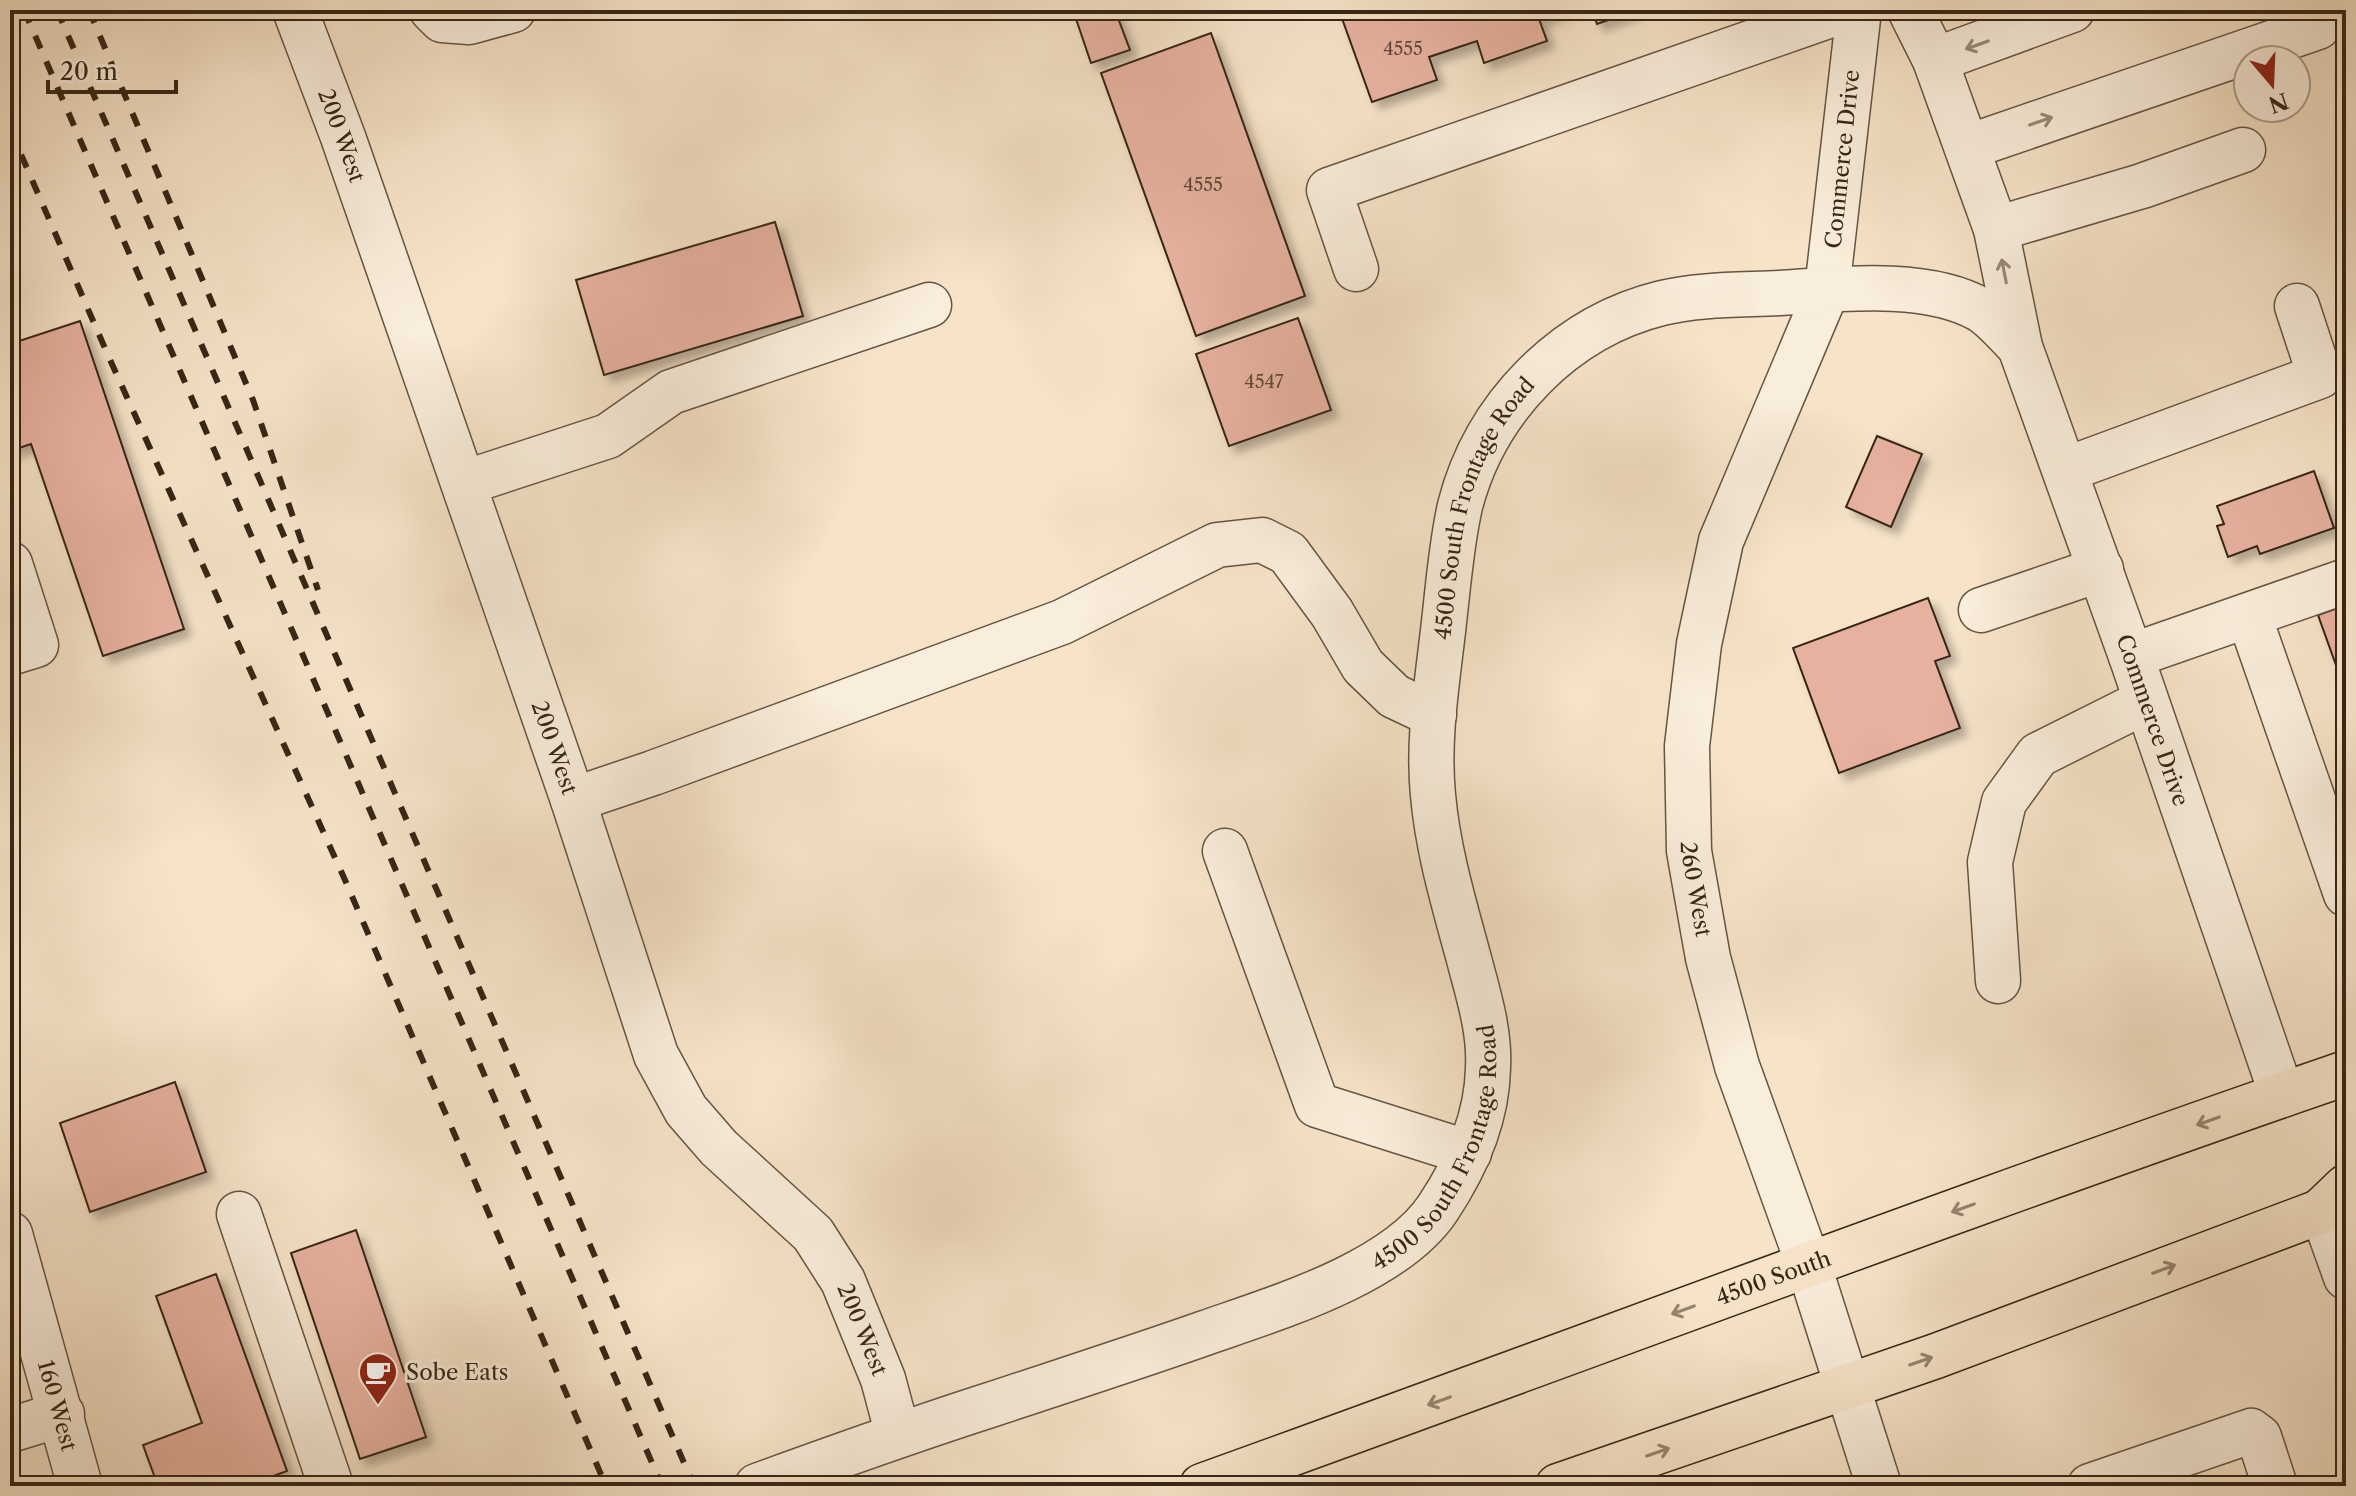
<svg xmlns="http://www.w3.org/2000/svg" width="2356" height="1496" font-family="'Libre Caslon Text',serif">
	<defs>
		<filter id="shadow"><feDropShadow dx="7" dy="7" stdDeviation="4" flood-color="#0004"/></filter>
	</defs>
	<rect width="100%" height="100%" fill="#f6e3c8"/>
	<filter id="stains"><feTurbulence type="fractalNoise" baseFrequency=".0025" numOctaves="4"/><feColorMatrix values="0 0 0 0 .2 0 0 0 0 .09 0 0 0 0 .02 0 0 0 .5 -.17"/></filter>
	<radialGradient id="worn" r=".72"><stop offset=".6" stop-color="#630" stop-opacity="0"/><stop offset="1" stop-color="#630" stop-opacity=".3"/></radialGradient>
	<!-- building -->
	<g fill="#e6b19f" stroke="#362616" stroke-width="2" filter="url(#shadow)">
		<polygon points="1073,10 1115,10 1130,50 1091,63"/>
		<polygon points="1339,10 1563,10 1539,19 1547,41 1484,63 1477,41 1429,57 1437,80 1372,102"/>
		<polygon points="1592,10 1637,10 1597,24"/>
		<polygon points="1211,33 1305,296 1196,336 1101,73"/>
		<polygon points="775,222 803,316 604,375 576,280"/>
		<polygon points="1298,318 1331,410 1229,446 1196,354"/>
		<polygon points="80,321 184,629 103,656 31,444 10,451 10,344"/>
		<polygon points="1877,436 1922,454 1891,527 1846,507"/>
		<polygon points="2314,471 2334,528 2260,554 2257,546 2228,557 2217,526 2224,524 2217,506"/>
		<polygon points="1928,598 1950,656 1935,661 1960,728 1839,773 1793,648"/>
		<polygon points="2346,605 2346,693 2318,615"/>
		<polygon points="175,1082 206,1172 90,1212 60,1123"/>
		<polygon points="356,1230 426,1437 360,1459 291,1253"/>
		<polygon points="216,1274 287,1471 246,1486 158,1486 143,1445 202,1423 156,1296"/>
	</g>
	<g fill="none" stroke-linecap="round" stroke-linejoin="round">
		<!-- minor casing -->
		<g stroke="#665542" stroke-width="47">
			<g id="minor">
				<path id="s1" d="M 295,10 L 343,137 L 573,800 L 656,1055 L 686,1110 L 719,1148 L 813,1234 L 843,1281 L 883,1379 L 898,1435"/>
				<polyline points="432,10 442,20 469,22 513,10"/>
				<path id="s2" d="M 1859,10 L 1827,290 L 1721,541 L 1699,644 L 1687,746 L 1689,851 L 1708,958 L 1737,1066 L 1808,1263 L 1879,1486"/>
				<path id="s3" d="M 1910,10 L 1935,60 L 1996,229 L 2020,347 L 2131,656 L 2282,1095"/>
				<polyline points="1935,60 2072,10"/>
				<polyline points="1968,147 2318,27 2312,10"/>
				<polyline points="1996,229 2142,186 2243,150"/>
				<polyline points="1356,269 1329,190 1845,10"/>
				<polyline points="2065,470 2320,376 2297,306"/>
				<polyline points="464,483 608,436 671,392 929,305"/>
				<polyline points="10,564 36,645 10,653"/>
				<polyline points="1981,610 2101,569"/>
				<polyline points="2249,616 2346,894"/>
				<polyline points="2131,656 2346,581"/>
				<polyline points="573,800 653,773 1062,622 1217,545 1262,540 1288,553 1332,613 1363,666 1394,696 1434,715"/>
				<polyline points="1225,851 1317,1105 1469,1153"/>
				<polyline points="1998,981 1990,862 2004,802 2038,755 2146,701"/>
				<polyline points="2322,1210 2346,1277"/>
				<polyline points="239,1214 331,1486"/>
				<path id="s4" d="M 10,1234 L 80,1486"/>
				<polyline points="10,1430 62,1414"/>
				<path id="s5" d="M 757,1486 C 834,1458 912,1430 990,1405 C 1062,1381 1134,1358 1205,1333 C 1276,1308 1395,1273 1438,1208 C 1466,1166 1487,1119 1488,1068 C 1490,1032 1479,997 1470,963 C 1455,907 1438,852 1433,795 C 1427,735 1439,672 1445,613 C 1449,577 1452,541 1460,506 C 1485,408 1564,327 1662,303 C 1699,294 1742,295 1780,293 C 1840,289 1927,279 1981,310 C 1995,319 2008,335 2020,347"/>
				<polyline points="2090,1486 2251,1431 2259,1437 2275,1486"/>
			</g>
		</g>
		<!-- major casing -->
		<g stroke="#362616" stroke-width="47">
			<g id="major">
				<path id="s6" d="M 1202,1486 C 1583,1349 1962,1205 2346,1073"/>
				<polyline points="1558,1486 1936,1356 2346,1202"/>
			</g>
		</g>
		<!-- highway casing -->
		<g stroke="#362616" stroke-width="47">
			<polyline id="highway" points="2322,1210 2346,1187"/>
		</g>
		<!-- minor -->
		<use href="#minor" stroke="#f9eddb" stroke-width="44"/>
		<!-- major -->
		<use href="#major" stroke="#f6e3c8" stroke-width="44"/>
		<!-- highway -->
		<use href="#highway" stroke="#f6e3c8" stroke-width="44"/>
		<!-- rail -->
		<g stroke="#362616" stroke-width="6" stroke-dasharray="14 14" stroke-linecap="butt">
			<polyline points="24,10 662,1486"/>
			<polyline points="57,10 694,1486"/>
			<polyline points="89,10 253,400 318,590"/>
			<polyline points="10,129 107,353 345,880 606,1486"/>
		</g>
	</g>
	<!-- one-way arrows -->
	<defs><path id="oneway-shaft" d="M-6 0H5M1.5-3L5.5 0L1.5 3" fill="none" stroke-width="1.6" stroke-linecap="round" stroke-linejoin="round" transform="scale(2)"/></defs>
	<g stroke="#988a78">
		<use href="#oneway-shaft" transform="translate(1977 45) rotate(160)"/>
		<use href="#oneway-shaft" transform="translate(2041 121) rotate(-19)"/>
		<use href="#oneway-shaft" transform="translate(2004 271) rotate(-101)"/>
	</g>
	<g stroke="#96846f">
		<use href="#oneway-shaft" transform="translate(2208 1121) rotate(160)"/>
		<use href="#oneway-shaft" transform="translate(1963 1208) rotate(160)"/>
		<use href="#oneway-shaft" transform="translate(2164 1269) rotate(-21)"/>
		<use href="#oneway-shaft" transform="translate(1683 1310) rotate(160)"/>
		<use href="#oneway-shaft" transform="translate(1921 1361) rotate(-19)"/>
		<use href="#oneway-shaft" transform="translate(1439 1401) rotate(160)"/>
		<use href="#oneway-shaft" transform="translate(1658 1452) rotate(-19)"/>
	</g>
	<!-- icons -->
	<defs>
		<g id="cafe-pin" transform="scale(2)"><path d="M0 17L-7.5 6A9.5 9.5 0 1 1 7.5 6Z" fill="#8f2418" stroke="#f9eddb"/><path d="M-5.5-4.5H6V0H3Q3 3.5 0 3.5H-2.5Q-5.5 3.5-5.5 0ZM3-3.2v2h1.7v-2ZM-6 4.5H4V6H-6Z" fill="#fff"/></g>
	</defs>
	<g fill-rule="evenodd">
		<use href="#cafe-pin" x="378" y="1372"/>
	</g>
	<g text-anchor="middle" stroke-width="6" stroke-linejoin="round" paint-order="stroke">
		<!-- number labels -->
		<g font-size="18" fill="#624938">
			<text x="1403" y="55">4555</text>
			<text x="1203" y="191">4555</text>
			<text x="1264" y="388">4547</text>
		</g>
		<!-- street labels -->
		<g font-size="22" fill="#362616" stroke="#f9eddb">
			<text dy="8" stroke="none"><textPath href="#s1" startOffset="134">200 West</textPath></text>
			<text transform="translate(1842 159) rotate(-84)" y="8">Commerce Drive</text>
			<text dy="8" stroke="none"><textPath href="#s5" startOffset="1468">4500 South Frontage Road</textPath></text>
			<text dy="8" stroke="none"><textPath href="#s3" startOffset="752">Commerce Drive</textPath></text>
			<text dy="8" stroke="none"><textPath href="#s1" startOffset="782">200 West</textPath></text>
			<text dy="8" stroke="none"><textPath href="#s2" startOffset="906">260 West</textPath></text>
			<text dy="8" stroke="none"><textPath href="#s5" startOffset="796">4500 South Frontage Road</textPath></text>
			<text dy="8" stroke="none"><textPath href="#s6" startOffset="608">4500 South</textPath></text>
			<text dy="8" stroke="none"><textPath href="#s1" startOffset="1454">200 West</textPath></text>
			<text dy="8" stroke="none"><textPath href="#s4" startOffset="178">160 West</textPath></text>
		</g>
		<!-- poi labels -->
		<g font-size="22" fill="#362616" stroke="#f9eddb" text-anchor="start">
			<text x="406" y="1380">Sobe Eats</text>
		</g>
	</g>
	<!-- margin -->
	<rect width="2356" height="1496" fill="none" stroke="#f6e3c8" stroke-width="40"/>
	<rect x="12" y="12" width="2332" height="1472" fill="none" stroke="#362616" stroke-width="4"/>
	<rect x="20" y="20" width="2316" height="1456" fill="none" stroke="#362616" stroke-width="2"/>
	<!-- north arrow -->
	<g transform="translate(2272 84) rotate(161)"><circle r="38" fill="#f9eddb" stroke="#ab9d8c" stroke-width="2"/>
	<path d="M0-6L14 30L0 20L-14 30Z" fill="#8f2418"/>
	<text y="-12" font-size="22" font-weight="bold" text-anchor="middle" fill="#362616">N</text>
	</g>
	<!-- scale -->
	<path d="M48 80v12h128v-12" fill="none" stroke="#362616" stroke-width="4"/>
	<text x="60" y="80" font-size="24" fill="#362616" stroke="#f9eddb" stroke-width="6" paint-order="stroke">20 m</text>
	<rect width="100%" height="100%" filter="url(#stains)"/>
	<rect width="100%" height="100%" fill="url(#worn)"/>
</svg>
